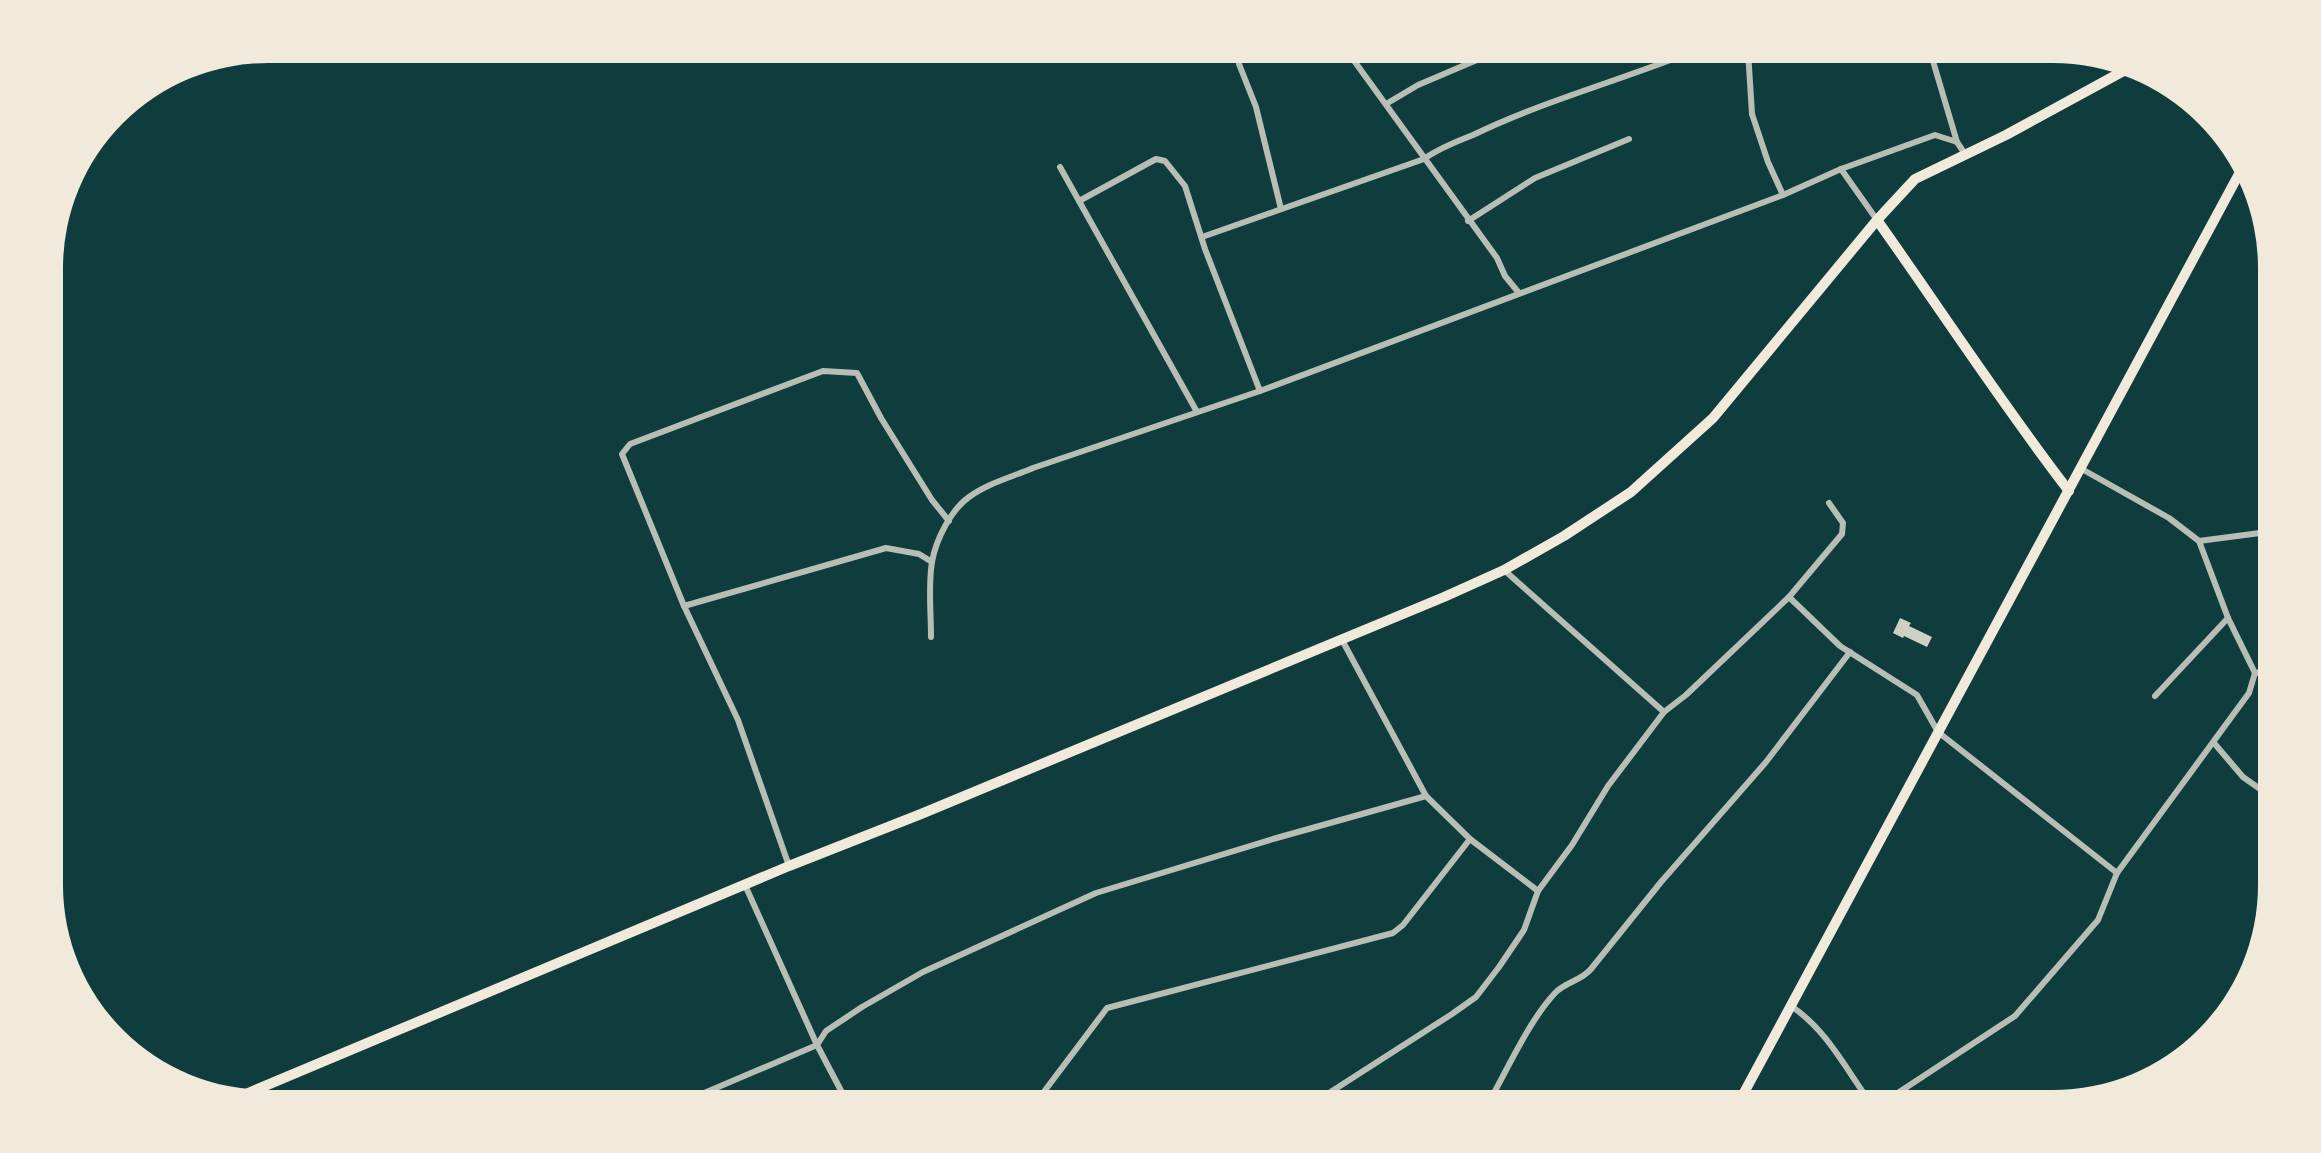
<svg xmlns="http://www.w3.org/2000/svg" width="2321" height="1153" font-family="'Noto Sans',sans-serif">
	<rect width="100%" height="100%" fill="#0f3d3e"/>
	<!-- building -->
	<polygon fill="#cfcfc3" points="1900,618 1911,623 1909,626 1932,637 1927,647 1904,636 1903,638 1893,633"/>
	<g fill="none" stroke-linecap="round" stroke-linejoin="round">
		<!-- minor -->
		<g stroke="#b8beb3" stroke-width="6">
			<polyline points="1347,51 1497,258 1505,276 1519,293"/>
			<polyline points="1748,51 1752,114 1768,162 1783,195"/>
			<polyline points="1930,51 1957,142"/>
			<polyline points="1260,52 1263,51"/>
			<polyline points="1239,64 1256,107 1281,209"/>
			<polyline points="1386,104 1418,85 1498,51"/>
			<polyline points="1060,167 1197,412"/>
			<polyline points="1841,169 1877,220"/>
			<polyline points="1079,201 1156,159 1165,161 1185,186 1205,249 1260,391"/>
			<polyline points="1468,221 1535,178 1629,139"/>
			<path d="M 1202,237 L 1424,159 C 1439,148 1456,142 1473,135 C 1541,102 1615,82 1686,54 L 1687,51"/>
			<polyline points="2080,468 2169,518 2199,541 2228,618 2255,673"/>
			<polyline points="2260,533 2269,508"/>
			<polyline points="2199,541 2260,533 2269,536"/>
			<polyline points="1504,570 1664,712"/>
			<polyline points="1789,597 1840,646 1917,695 1938,732 2117,873"/>
			<polyline points="684,606 886,548 919,554 932,562"/>
			<path d="M 931,637 C 931,613 928,585 932,562 C 936,539 951,510 969,497 C 988,483 1012,477 1033,468 L 1260,391 L 1783,195 L 1841,169 L 1935,135 L 1957,142 L 1965,154"/>
			<polyline points="1341,638 1426,796 1470,839 1538,891"/>
			<polyline points="2255,673 2270,670"/>
			<polyline points="2155,696 2228,618"/>
			<polyline points="2214,743 2243,777 2270,796"/>
			<polyline points="789,866 738,720 684,606 622,454 630,444 823,371 857,373 881,418 932,500 949,521"/>
			<polyline points="745,885 817,1045 847,1102"/>
			<path d="M 1791,1006 C 1827,1030 1845,1068 1870,1102"/>
			<polyline points="683,1102 817,1045 826,1031 862,1007 923,972 1096,893 1273,839 1426,796"/>
			<polyline points="1034,1102 1040,1097 1107,1008 1393,933 1403,925 1470,839"/>
			<polyline points="1315,1102 1452,1014 1476,997 1499,967 1524,930 1538,891 1572,845 1608,786 1664,712 1686,695 1789,597 1842,534 1843,523 1829,503"/>
			<path d="M 1489,1102 C 1508,1068 1529,1021 1555,993 C 1565,982 1581,981 1591,969 L 1661,882 L 1766,762 L 1850,652"/>
			<polyline points="1884,1102 2015,1016 2098,920 2117,873 2249,693 2255,673"/>
		</g>
		<!-- primary -->
		<g stroke="#f1e9da" stroke-width="10">
			<path d="M 1877,220 C 1941,310 2001,403 2069,491"/>
			<polyline points="241,1096 789,866 921,814 1444,597 1504,570 1564,536 1631,492 1713,418 1877,220 1915,179 2006,135 2129,68"/>
			<polyline points="1739,1102 2240,172"/>
		</g>
	</g>
	<!-- crop -->
	<path d="M0 0H2321V1153H0ZM268 63H2053A205 205 0 0 1 2258 268V885A205 205 0 0 1 2053 1090H268A205 205 0 0 1 63 885V268A205 205 0 0 1 268 63Z" fill="#f1e9da" fill-rule="evenodd"/>
</svg>
